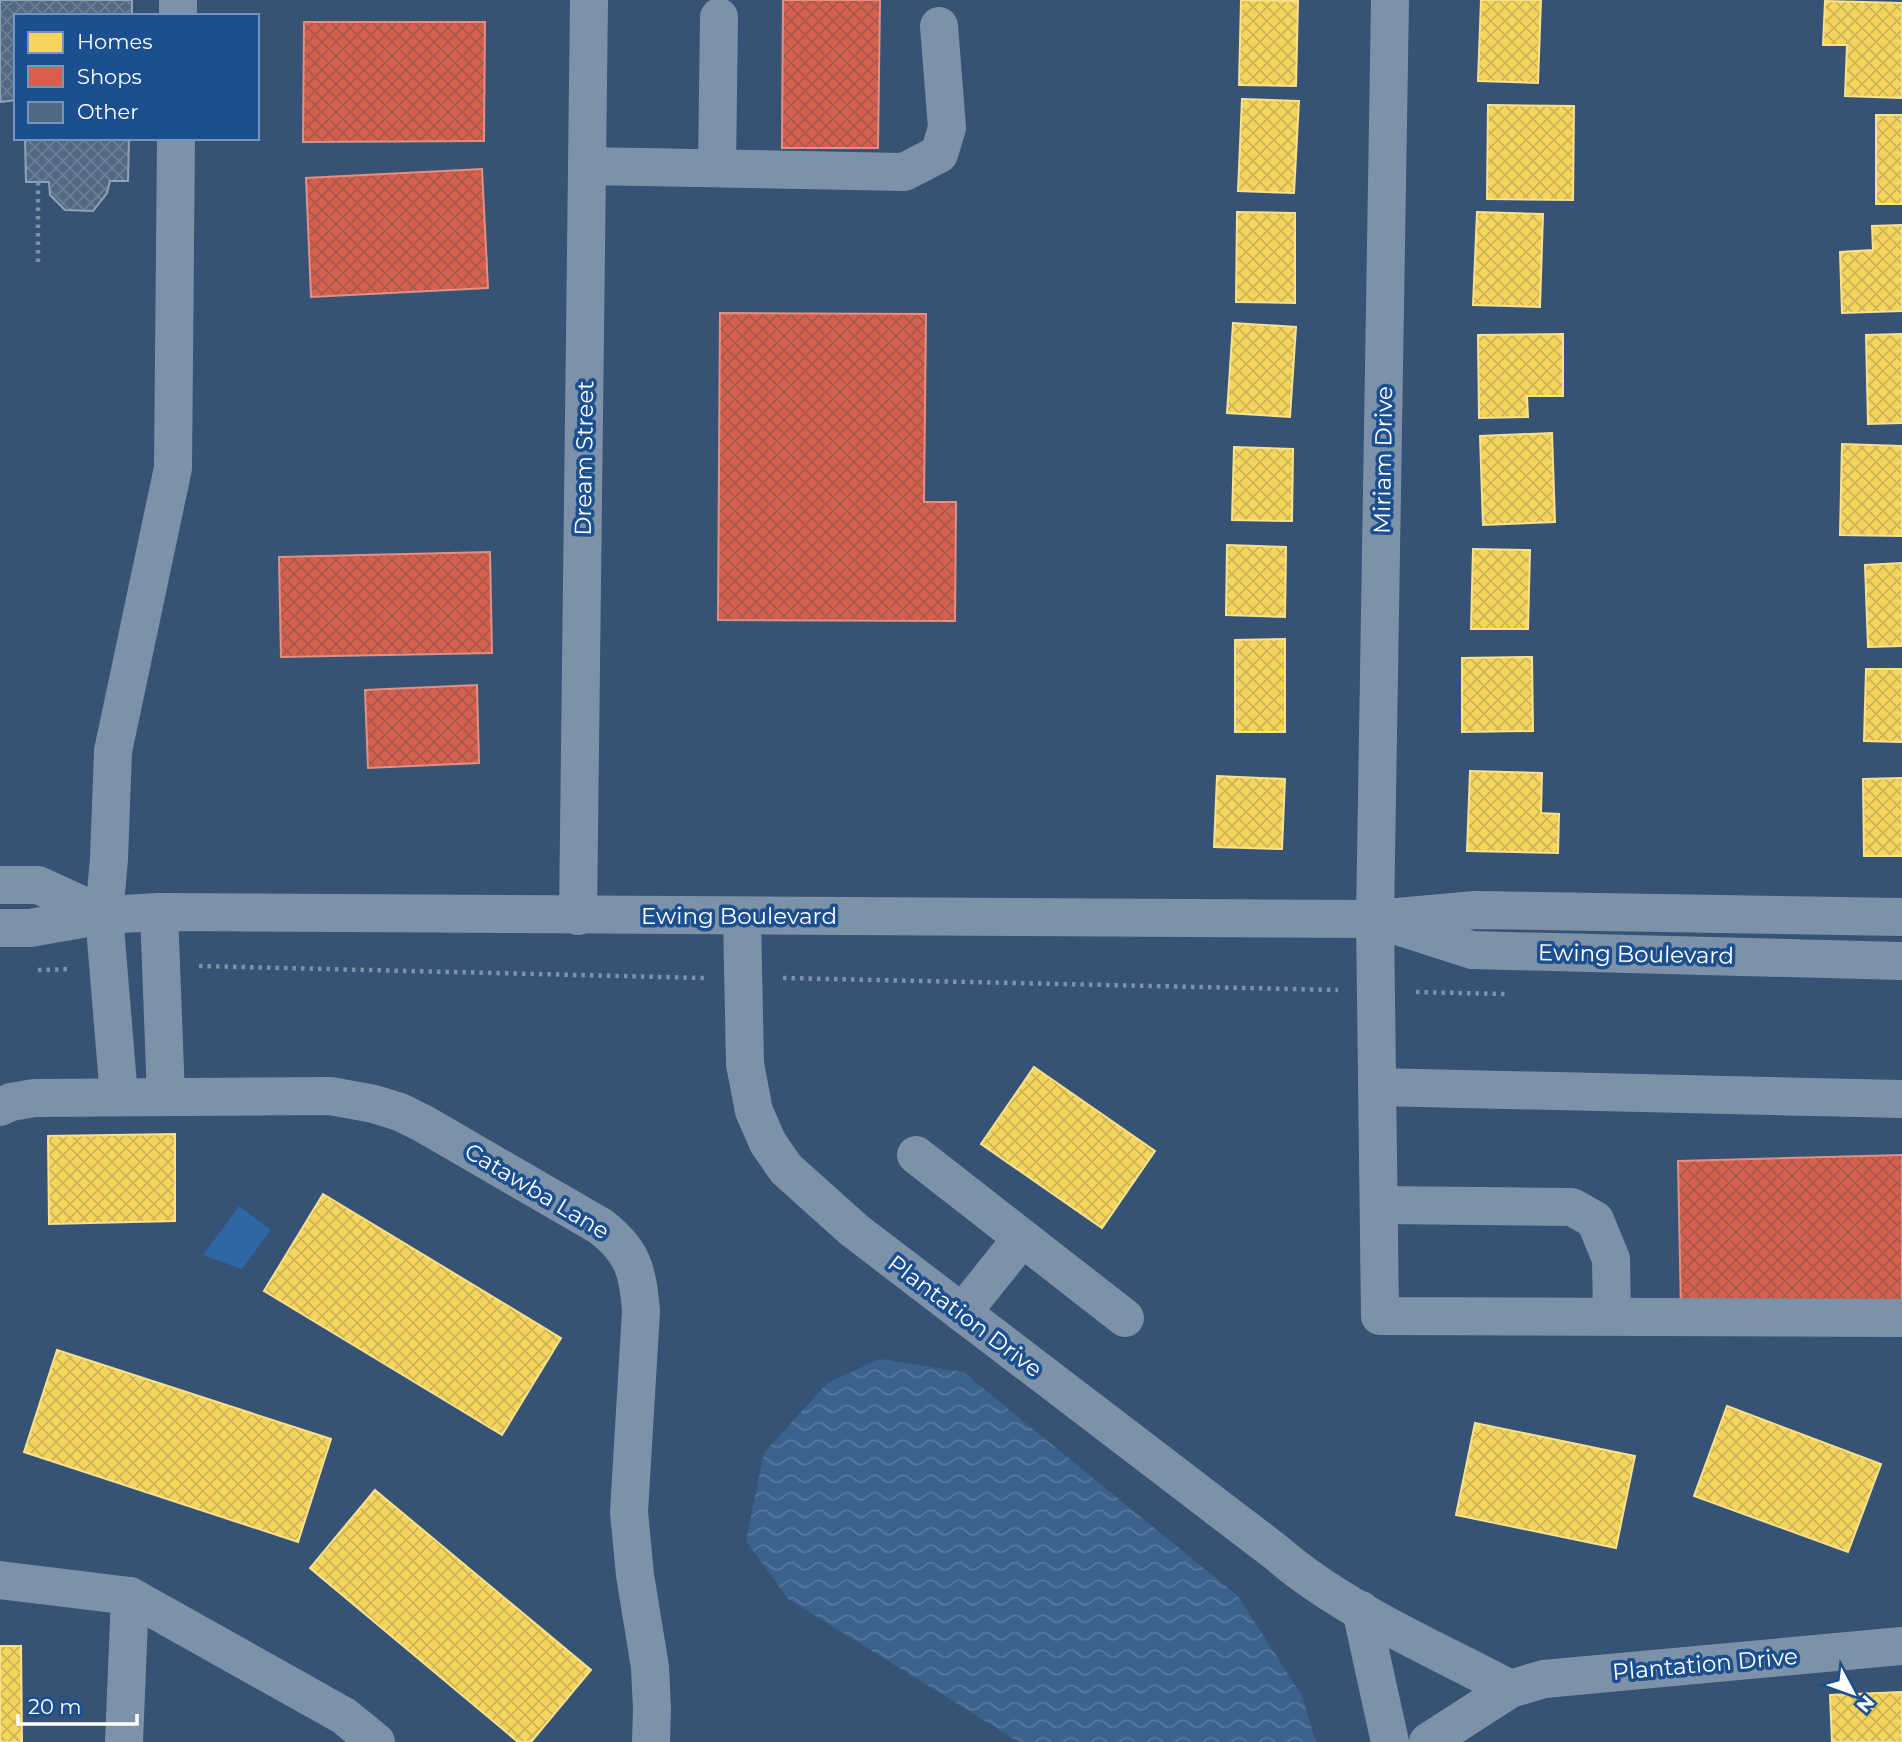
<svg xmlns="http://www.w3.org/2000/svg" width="1902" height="1742" font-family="Montserrat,sans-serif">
	<defs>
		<pattern id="water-waves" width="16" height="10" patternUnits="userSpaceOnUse" patternTransform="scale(1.75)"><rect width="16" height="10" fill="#3b618d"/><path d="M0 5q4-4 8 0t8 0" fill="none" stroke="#58799e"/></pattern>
		<pattern id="homes-cross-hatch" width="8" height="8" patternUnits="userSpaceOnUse" patternTransform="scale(1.75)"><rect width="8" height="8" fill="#f6d55c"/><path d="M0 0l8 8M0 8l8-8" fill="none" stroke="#ccb358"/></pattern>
		<pattern id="shops-cross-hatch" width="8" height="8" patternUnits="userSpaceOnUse" patternTransform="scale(1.75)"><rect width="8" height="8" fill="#d6604d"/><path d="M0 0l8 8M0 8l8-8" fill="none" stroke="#a6594d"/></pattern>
		<pattern id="building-cross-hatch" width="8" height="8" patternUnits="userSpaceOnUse" patternTransform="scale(1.75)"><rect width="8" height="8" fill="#526984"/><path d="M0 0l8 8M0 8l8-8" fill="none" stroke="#6c8096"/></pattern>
	</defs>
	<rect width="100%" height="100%" fill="#365274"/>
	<!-- green -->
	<polygon fill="#2f66a5" points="239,1206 271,1230 242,1269 203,1255"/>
	<!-- water -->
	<polygon fill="url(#water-waves)" points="880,1359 963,1372 1238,1596 1302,1696 1316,1742 1019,1742 788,1599 746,1541 764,1453 827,1383"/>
	<!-- homes -->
	<g fill="url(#homes-cross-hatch)" stroke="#f9e28d" stroke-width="2">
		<polygon points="1241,0 1298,1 1296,86 1239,85"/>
		<polygon points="1481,0 1541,0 1538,83 1478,81"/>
		<polygon points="1825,1 1902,3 1902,98 1845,96 1847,45 1823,45"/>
		<polygon points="1242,99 1299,101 1294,193 1238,191"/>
		<polygon points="1488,105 1574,106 1573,200 1487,199"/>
		<rect x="1876" y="115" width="26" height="89"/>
		<polygon points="1237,212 1295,213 1295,303 1236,302"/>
		<polygon points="1477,212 1543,214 1540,307 1473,305"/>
		<polygon points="1902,225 1902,311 1842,313 1840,252 1873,250 1872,226"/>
		<polygon points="1233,323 1296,327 1290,417 1227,413"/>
		<polygon points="1563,334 1563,396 1527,396 1528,417 1479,418 1478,335"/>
		<polygon points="1902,334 1902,423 1868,424 1866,335"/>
		<polygon points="1552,433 1555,522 1483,525 1480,436"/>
		<polygon points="1842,444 1902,446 1902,536 1840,535"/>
		<polygon points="1234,447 1293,449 1292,521 1232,520"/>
		<polygon points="1227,545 1286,547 1285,617 1226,615"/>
		<polygon points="1473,549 1530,550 1528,629 1471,629"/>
		<polygon points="1902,563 1902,646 1868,647 1865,565"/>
		<polygon points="1285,639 1285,732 1235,732 1235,640"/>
		<polygon points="1532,657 1533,731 1462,732 1462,658"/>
		<polygon points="1866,669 1902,669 1902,742 1864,741"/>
		<polygon points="1470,771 1542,773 1541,813 1559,814 1558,853 1467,851"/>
		<polygon points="1217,776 1285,779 1282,849 1214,847"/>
		<polygon points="1902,778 1902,856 1864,856 1863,779"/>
		<polygon points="1034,1067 1155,1151 1102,1228 981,1144"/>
		<polygon points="175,1134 175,1221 49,1224 48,1136"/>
		<polygon points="323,1194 561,1338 502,1435 264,1291"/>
		<polygon points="57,1350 331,1439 298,1542 24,1452"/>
		<polygon points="1727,1406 1881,1464 1848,1552 1694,1496"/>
		<polygon points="1475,1423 1635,1456 1616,1548 1456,1515"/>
		<polygon points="375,1490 591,1670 531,1742 518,1742 310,1568"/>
		<polygon points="0,1646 21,1646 22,1742 0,1742"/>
		<polygon points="1902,1692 1902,1742 1832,1742 1830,1695"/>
	</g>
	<!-- shops -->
	<g fill="url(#shops-cross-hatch)" stroke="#e29082" stroke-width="2">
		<polygon points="783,0 880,0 878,148 782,148"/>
		<polygon points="304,22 485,22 484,141 303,142"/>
		<polygon points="482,169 488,288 311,297 306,178"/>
		<polygon points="720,313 926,314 924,502 956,502 955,621 718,620"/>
		<polygon points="490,552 492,653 281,657 279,557"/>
		<polygon points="477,685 479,763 368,768 365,690"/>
		<polygon points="1902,1155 1902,1307 1681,1312 1678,1161"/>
	</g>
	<!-- building -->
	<g fill="url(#building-cross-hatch)" stroke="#92a2b6" stroke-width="2">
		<polygon points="0,0 132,0 132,16 16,16 16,100 0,102"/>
		<polygon points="25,138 129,138 128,181 110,181 107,193 93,211 65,210 50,195 49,182 26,182"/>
	</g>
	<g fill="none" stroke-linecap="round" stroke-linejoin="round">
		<!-- path -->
		<g stroke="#7d92a8" stroke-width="4.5" stroke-dasharray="3.5 5" stroke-linecap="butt">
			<polyline points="38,182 38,264"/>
			<polyline points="199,966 704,978"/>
			<polyline points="38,970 71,969"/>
			<polyline points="783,978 1338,990"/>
			<polyline points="1416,992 1506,994"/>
		</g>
		<!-- minor -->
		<g stroke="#7d92a8" stroke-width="38">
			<polyline points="1390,0 1375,919 1380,1316 1902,1318"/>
			<polyline points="178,16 178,0"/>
			<polyline points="587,166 904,172 939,154 947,128 939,26"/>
			<polyline points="717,168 719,17"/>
			<polyline points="0,885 38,885 104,915"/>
			<polyline points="159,912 166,1097"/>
			<polyline points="578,916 589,0"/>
			<path d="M 742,917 L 745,1064 L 754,1111 L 768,1143 L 786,1169 L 854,1230 L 1277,1553 C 1341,1609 1435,1649 1510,1689 L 1544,1679 L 1902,1646"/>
			<polyline points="1394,925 1472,950 1902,961"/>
			<polyline points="0,928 30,928 104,915 159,912 1375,919 1475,910 1902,917"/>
			<polyline points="1377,1087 1902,1099"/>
			<polyline points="119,1097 104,915 109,859 113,751 173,468 176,138"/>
			<path d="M 0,1107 L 11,1102 L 34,1098 L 331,1096 L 374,1104 L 400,1112 L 424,1124 L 600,1226 C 633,1251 638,1271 641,1311 L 629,1512 L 635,1575 L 650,1667 L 652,1709 L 651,1742"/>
			<polyline points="916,1155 1125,1318"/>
			<polyline points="1379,1205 1572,1207 1595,1220 1611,1259 1612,1316"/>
			<polyline points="962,1313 1022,1238"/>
			<polyline points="0,1580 130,1596 344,1716 376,1742"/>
			<polyline points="1361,1610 1390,1742"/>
			<polyline points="124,1742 130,1596"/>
			<polyline points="1428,1742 1510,1689"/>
		</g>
	</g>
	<g text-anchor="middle" stroke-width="7" stroke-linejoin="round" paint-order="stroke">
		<!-- street labels -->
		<g font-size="23" fill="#fff" stroke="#1b4f8f">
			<text transform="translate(584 458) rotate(-89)" y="8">Dream Street</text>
			<text transform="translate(1383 460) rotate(-89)" y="8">Miriam Drive</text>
			<text x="739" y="924">Ewing Boulevard</text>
			<text transform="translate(1636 954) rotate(1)" y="8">Ewing Boulevard</text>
			<text transform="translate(537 1191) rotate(31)" y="8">Catawba Lane</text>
			<text transform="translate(965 1316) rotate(37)" y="8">Plantation Drive</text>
			<text transform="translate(1705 1664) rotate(-5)" y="8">Plantation Drive</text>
		</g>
	</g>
	<!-- legend -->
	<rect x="14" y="14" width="245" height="126" fill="#1b4f8f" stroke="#7695bc" stroke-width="2"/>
	<rect x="28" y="32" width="35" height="21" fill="#f6d55c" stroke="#7695bc" stroke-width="2"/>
	<text x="77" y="49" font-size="21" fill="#ffffff">Homes</text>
	<rect x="28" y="66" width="35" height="21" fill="#d6604d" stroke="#7695bc" stroke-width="2"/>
	<text x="77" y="84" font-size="21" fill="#ffffff">Shops</text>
	<rect x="28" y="102" width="35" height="21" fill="#526984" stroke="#7695bc" stroke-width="2"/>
	<text x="77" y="119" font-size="21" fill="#ffffff">Other</text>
	<!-- north arrow -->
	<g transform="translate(1853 1693) rotate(131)" stroke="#1b4f8f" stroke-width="5" paint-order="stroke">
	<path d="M0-5L12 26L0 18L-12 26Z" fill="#ffffff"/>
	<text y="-10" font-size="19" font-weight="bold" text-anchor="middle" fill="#ffffff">N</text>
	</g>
	<!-- scale -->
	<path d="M18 1714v10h119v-10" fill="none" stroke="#ffffff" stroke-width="3.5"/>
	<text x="28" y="1714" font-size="21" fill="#ffffff" stroke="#1b4f8f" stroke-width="5" paint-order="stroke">20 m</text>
</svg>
